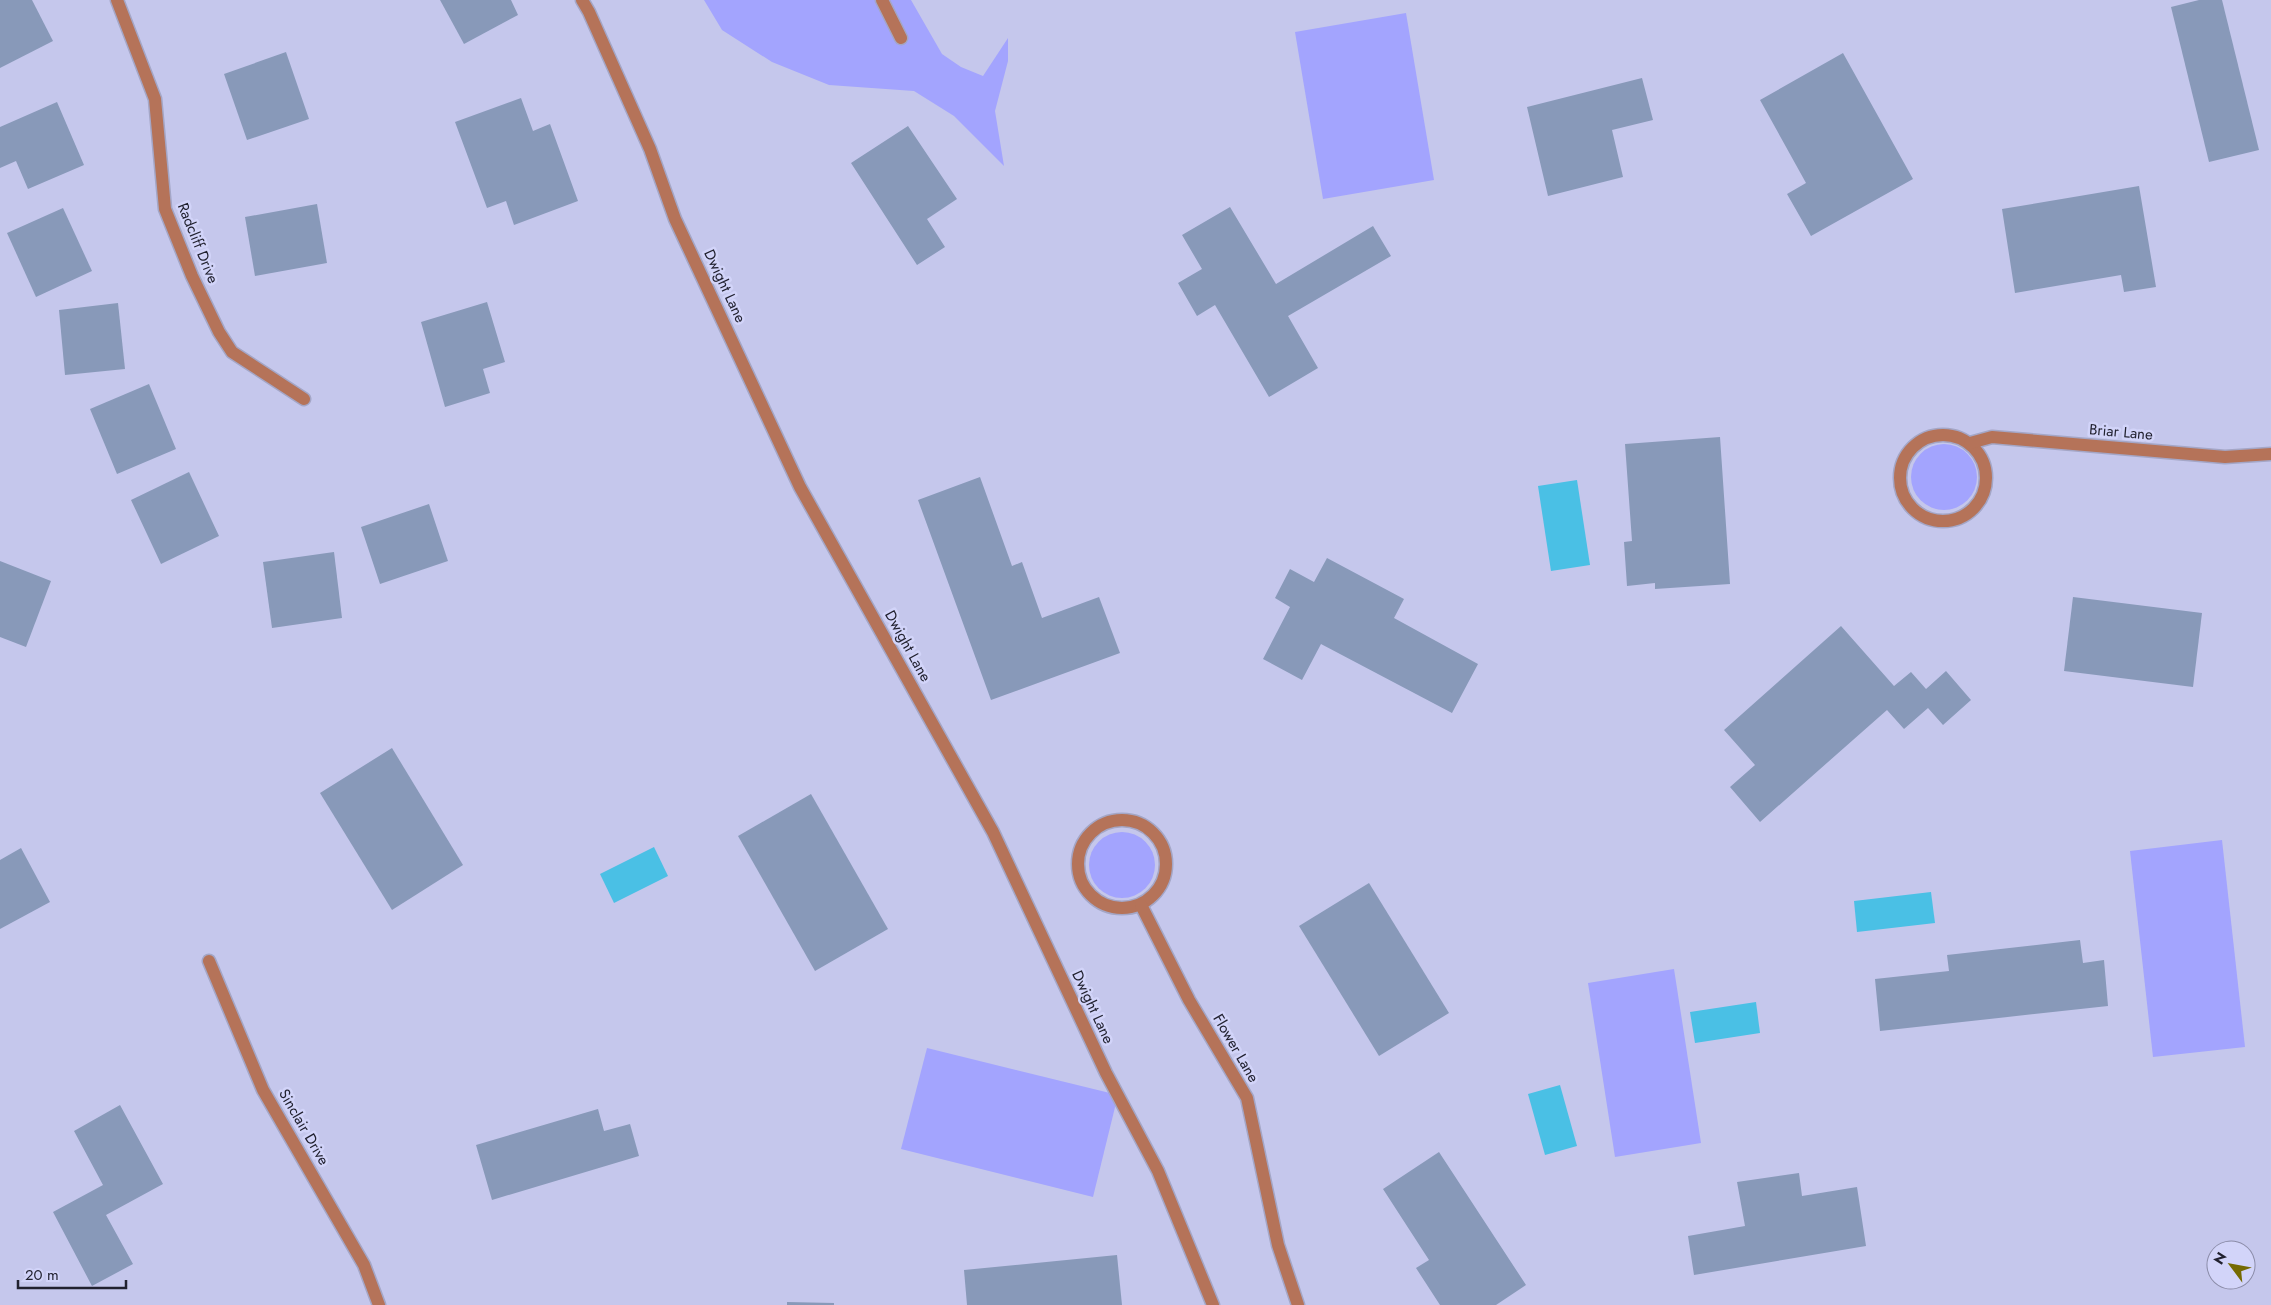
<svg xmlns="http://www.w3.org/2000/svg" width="2271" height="1305" font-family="Jost,sans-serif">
	<rect width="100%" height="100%" fill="#c5c7ec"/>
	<!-- green -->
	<g fill="#a3a4fe">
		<polygon points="704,0 911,0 942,54 961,67 983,76 1008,38 1008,61 995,111 1004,166 954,116 914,91 829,85 772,62 722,30"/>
		<polygon points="1406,13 1434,180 1323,199 1295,32"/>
		<circle cx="1944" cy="477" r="33"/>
		<circle cx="1122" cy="865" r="33"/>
		<polygon points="2222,840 2245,1047 2153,1057 2130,851"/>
		<polygon points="1674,969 1701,1143 1615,1157 1588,983"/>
		<polygon points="927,1048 1118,1095 1093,1197 901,1149"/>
	</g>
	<!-- water -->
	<g fill="#4ac0e5">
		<polygon points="1577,480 1590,565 1551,571 1538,486"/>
		<polygon points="654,847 668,876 614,903 600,874"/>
		<polygon points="1931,892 1935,923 1857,932 1854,901"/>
		<polygon points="1756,1002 1760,1033 1695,1043 1690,1012"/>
		<polygon points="1560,1085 1577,1146 1545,1155 1528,1094"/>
	</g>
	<!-- building -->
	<g fill="#8899b9">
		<polygon points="0,0 32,0 53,41 0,68"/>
		<polygon points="440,0 511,0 518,15 464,44"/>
		<polygon points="2199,0 2222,0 2259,150 2209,162 2171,7"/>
		<polygon points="286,52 309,119 247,140 224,74"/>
		<polygon points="1843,53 1913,179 1811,236 1787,194 1806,183 1760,100"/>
		<polygon points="1642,78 1653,120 1612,130 1623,177 1548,196 1527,107"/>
		<polygon points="521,98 533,131 550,124 578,201 514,225 506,201 487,208 455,122"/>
		<polygon points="57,102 84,165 28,189 16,161 0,168 0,127"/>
		<polygon points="908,126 957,199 927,219 945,247 917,265 851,163"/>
		<polygon points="2139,186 2156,287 2124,292 2121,275 2015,293 2002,209"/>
		<polygon points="317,204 327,263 255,276 245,217"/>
		<polygon points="1230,207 1276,284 1373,226 1391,256 1288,316 1318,368 1269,397 1215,305 1197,316 1178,283 1202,269 1182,235"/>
		<polygon points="63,208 92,271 36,297 7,233"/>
		<polygon points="487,302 505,362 483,369 490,393 445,407 421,322"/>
		<polygon points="118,303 125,369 65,375 59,310"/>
		<polygon points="149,384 176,449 117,474 90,409"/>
		<polygon points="1720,437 1730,584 1655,589 1655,583 1627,586 1624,542 1632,541 1625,444"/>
		<polygon points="189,472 219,536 161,564 131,500"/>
		<polygon points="980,477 1012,566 1022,562 1042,618 1099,597 1120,653 991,700 918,500"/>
		<polygon points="429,504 448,561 380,584 361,527"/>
		<polygon points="334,552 342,618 272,628 263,562"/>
		<polygon points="1327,558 1404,599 1394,618 1478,664 1452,713 1321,644 1302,680 1263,659 1290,607 1275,598 1290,569 1314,582"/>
		<polygon points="0,561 51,581 26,647 0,637"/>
		<polygon points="2073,597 2202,613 2193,687 2064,671"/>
		<polygon points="1841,626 1894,686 1911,672 1926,689 1946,671 1971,700 1943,725 1928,708 1904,729 1887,710 1760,822 1730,787 1755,765 1724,730"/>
		<polygon points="392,748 463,865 392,910 320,793"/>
		<polygon points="811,794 888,929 815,971 738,836"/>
		<polygon points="21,848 50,902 0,929 0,860"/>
		<polygon points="1369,883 1449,1013 1379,1056 1299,926"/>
		<polygon points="2080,940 2083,963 2104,960 2108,1006 1880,1031 1875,979 1949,971 1947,955"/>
		<polygon points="120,1105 163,1184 106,1215 133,1264 92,1286 53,1212 103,1185 74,1131"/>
		<polygon points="598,1109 604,1131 630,1124 639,1156 492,1200 476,1145"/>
		<polygon points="1439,1152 1526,1285 1496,1305 1440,1305 1416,1268 1429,1260 1383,1189"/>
		<polygon points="1799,1173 1802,1196 1857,1187 1866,1246 1694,1275 1688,1236 1745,1226 1737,1182"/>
		<polygon points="1117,1255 1122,1305 967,1305 964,1270"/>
		<polygon points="787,1302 834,1303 834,1305 787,1305"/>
	</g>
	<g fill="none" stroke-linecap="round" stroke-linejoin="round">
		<!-- lane casing -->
		<g stroke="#a4a6c6" stroke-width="15">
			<polyline id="lane" points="882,0 901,38"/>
		</g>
		<!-- street casing -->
		<g stroke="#a4a6c6" stroke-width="15">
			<g id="street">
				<polyline points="117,0 155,99 165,209 192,276 219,332 232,352 304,399"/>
				<polyline points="582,0 589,12 650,149 675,219 800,487 993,832 1106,1073 1158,1171 1213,1305"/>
				<circle cx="1943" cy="478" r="43"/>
				<polyline points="1970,443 1992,437 2225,457 2271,454"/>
				<circle cx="1122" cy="864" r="44"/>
				<polyline points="1141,905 1189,1000 1247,1098 1278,1245 1298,1305"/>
				<polyline points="209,961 263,1090 364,1265 379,1305"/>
			</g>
		</g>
		<!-- lane -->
		<use href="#lane" stroke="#b57359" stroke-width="12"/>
		<!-- street -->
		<use href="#street" stroke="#b57359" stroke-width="12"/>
	</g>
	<g text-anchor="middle" stroke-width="5" stroke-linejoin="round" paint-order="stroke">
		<!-- street labels -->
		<g font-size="15" fill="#21212f" stroke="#d2d4f9">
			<text transform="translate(198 243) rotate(68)" y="5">Radcliff Drive</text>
			<text transform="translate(725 286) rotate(65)" y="5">Dwight Lane</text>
			<text transform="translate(2121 432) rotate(5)" y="5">Briar Lane</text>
			<text transform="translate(908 646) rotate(61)" y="5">Dwight Lane</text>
			<text transform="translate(1093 1007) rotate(65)" y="5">Dwight Lane</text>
			<text transform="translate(1236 1048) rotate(60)" y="5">Flower Lane</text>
			<text transform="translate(304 1127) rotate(60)" y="5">Sinclair Drive</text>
		</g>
	</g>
	<!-- north arrow -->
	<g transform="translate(2231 1265) rotate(302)"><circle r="24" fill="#d2d4f9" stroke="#8b8ca8"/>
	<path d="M0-4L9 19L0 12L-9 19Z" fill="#756a02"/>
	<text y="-8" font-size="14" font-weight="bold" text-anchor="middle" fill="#21212f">N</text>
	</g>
	<!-- scale -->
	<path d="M18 1280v8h108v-8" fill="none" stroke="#21212f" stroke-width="2.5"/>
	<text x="25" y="1280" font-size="15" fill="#21212f" stroke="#d2d4f9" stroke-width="4" paint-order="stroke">20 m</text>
</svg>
